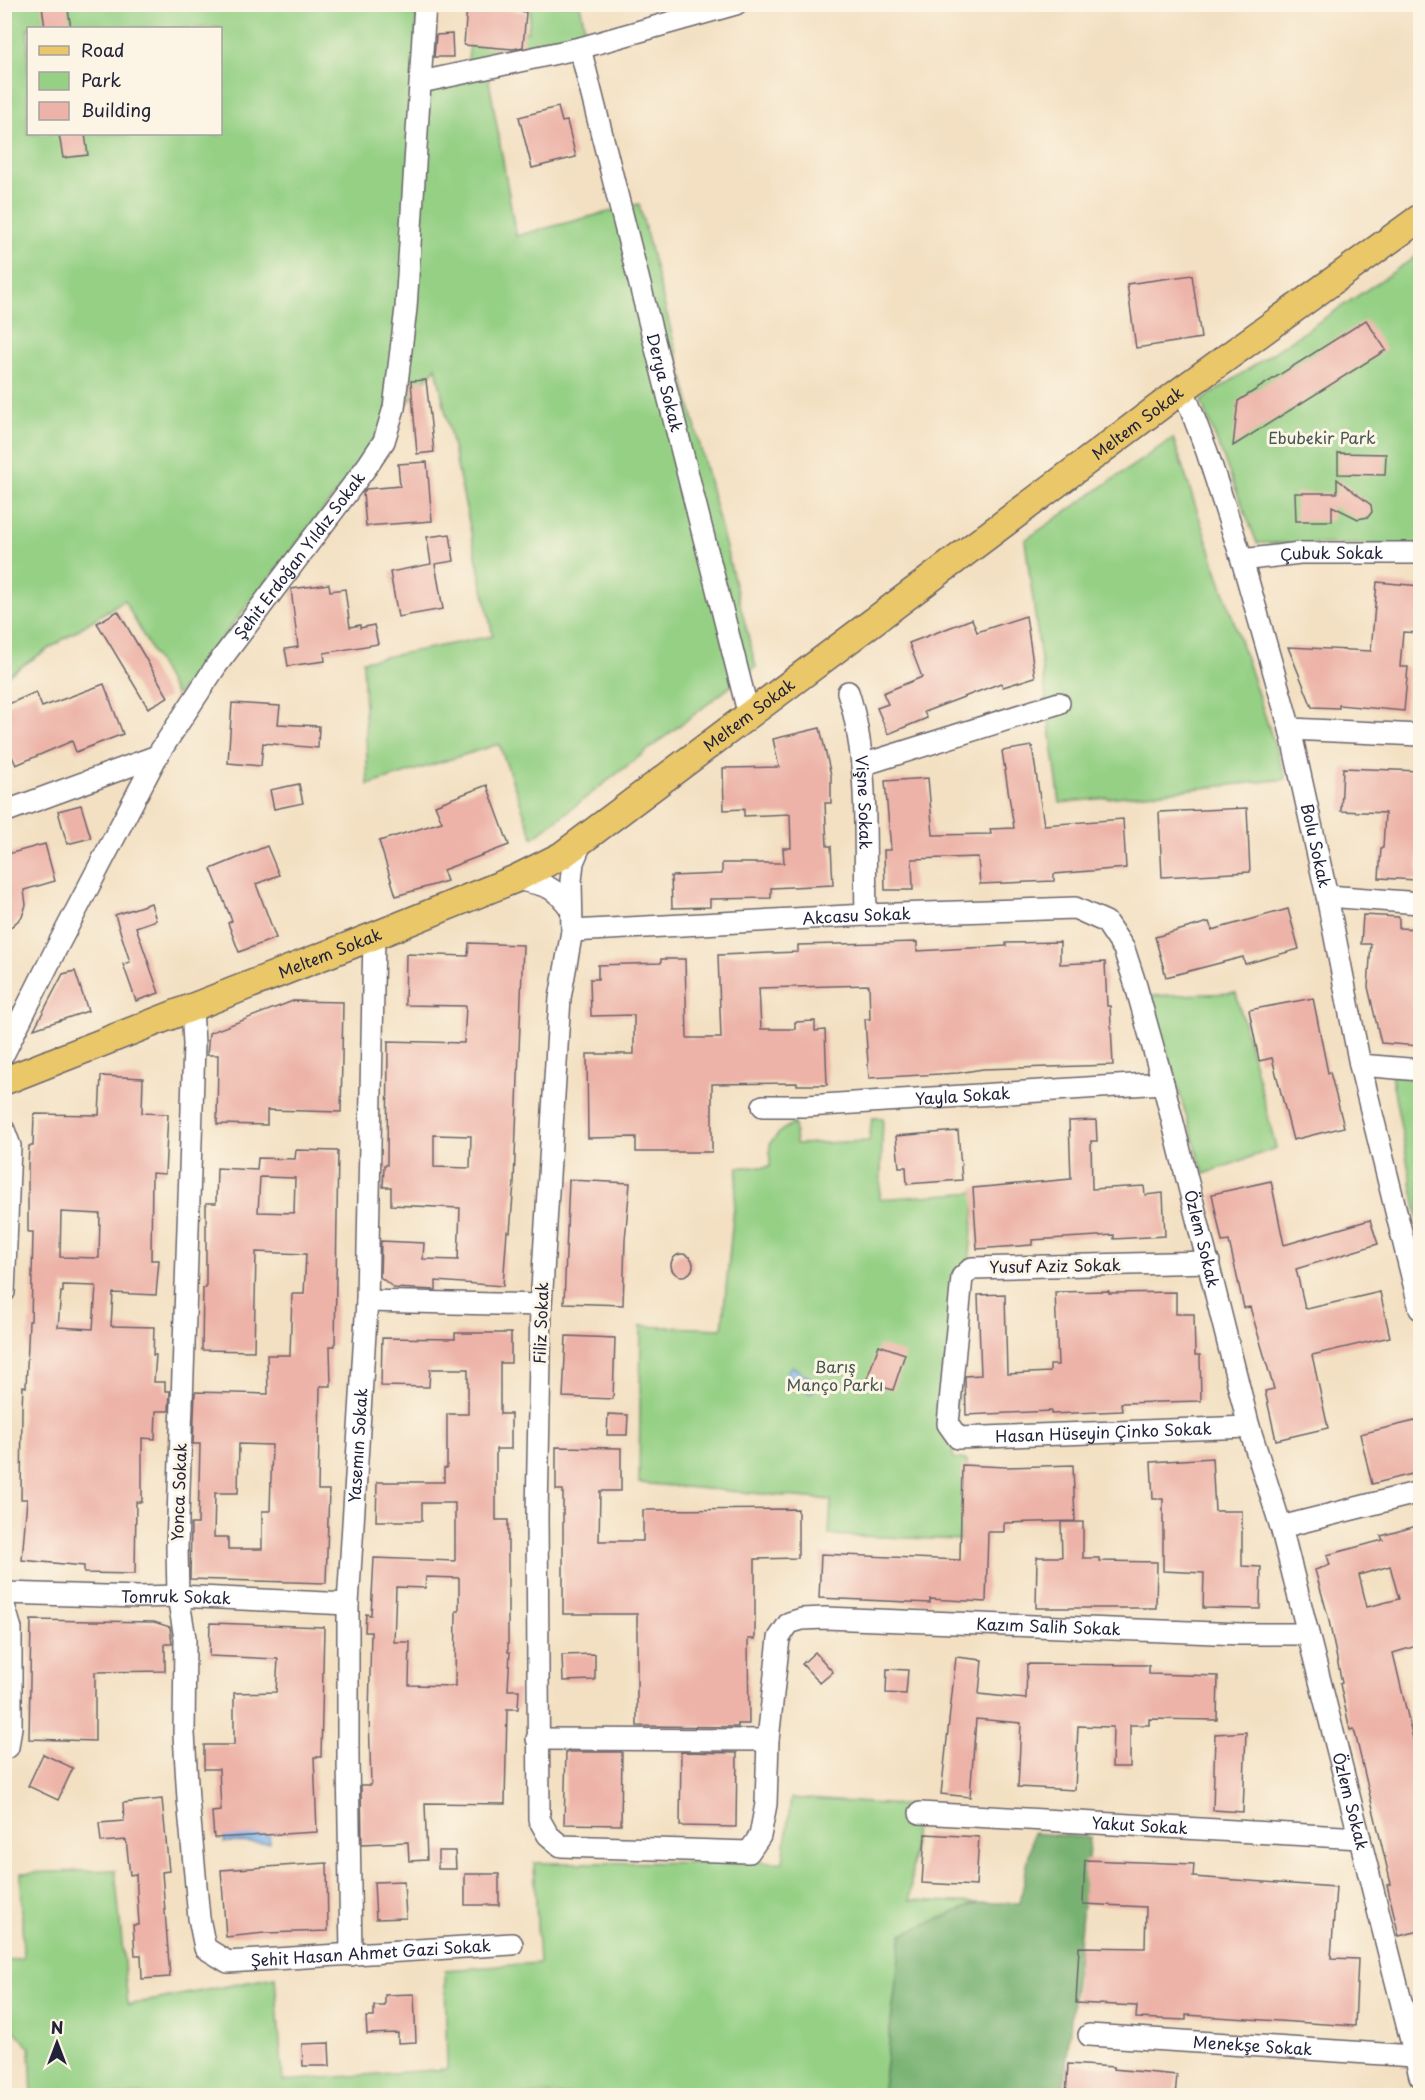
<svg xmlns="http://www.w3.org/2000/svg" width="1425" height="2100" font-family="'Playpen Sans',sans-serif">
	<rect width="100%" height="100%" fill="#fcf5e5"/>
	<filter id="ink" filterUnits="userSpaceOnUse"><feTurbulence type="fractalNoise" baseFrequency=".0167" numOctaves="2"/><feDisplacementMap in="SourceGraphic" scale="12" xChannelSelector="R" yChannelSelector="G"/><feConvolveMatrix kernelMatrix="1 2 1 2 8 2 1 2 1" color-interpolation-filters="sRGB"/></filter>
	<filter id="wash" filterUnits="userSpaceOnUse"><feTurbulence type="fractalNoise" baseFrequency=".008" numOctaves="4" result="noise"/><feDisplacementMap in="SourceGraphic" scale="24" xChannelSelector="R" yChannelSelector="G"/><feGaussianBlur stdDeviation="1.35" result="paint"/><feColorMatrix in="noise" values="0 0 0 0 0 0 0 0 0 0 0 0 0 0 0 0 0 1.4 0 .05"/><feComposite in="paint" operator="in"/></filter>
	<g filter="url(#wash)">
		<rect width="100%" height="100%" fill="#f3e0c2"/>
		<!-- green -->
		<g fill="#95d085" stroke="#5c7960" stroke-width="1.5" fill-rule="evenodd">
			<path d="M 5,5 L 417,5 L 415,91 L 488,75 L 516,236 L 639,204 L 756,667 L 533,838 L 499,744 L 368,785 L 363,661 L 493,636 L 436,367 L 176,696 L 124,600 L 5,677 ZM 28,28 L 220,28 L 220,134 L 28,134 Z"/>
			<polygon points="531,5 580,5 587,39 467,67 472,28 528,32"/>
			<polygon points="1420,254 1420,545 1257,543 1201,401"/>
			<polygon points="1173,438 1286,779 1060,803 1025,540"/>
			<polygon points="1236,993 1276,1148 1204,1174 1150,996"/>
			<polygon points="1391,1074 1420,1078 1420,1230"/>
			<polygon points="872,1118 883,1118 880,1199 976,1192 959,1365 953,1458 967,1460 961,1540 829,1535 831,1500 639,1483 641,1326 722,1329 738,1167 770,1167 770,1143 782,1130 794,1123 796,1144 869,1141"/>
			<polygon points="791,1798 916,1806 910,1900 978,1903 902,1934 882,2095 32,2095 30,2048 5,2020 5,1961 23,1958 21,1873 115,1870 128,2005 275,1977 283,2081 447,2069 445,1970 539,1963 534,1863 783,1862"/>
		</g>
		<!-- forest -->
		<polygon fill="#78b272" stroke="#4d6a56" stroke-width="1.5" points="1033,1833 1090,1838 1063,2095 882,2096 902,1934 978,1903 1020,1903"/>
		<!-- water -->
		<g fill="#7bb5ec" stroke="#4e6c94" stroke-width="1.5">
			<polygon points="792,1366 817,1382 817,1386 814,1391 809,1393 787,1377 787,1371"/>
			<polygon points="224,1824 269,1832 270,1843 224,1842"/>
		</g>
		<g id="blocks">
			<!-- building -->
			<g fill="#edb3a8" fill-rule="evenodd">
				<polygon points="52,4 67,4 71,28 45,28 42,6"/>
				<polygon points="467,6 526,12 523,47 513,49 464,45"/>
				<polygon points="452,34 453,57 434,57 436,35"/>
				<polygon points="558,107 562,122 567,121 576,157 532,168 519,117"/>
				<polygon points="59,134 85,134 88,155 63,158"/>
				<polygon points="1192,275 1201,338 1136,348 1127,284"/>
				<polygon points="1366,320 1386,350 1233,446 1238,401"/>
				<polygon points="426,380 434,452 417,454 411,381"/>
				<polygon points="1338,453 1386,454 1385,475 1338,474"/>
				<polygon points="427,462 432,521 366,526 363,493 366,489 400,486 398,464"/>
				<polygon points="1337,479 1371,505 1372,512 1368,517 1358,519 1332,506 1332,521 1296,521 1295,493 1337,493"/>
				<polygon points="450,534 454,561 435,564 443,609 398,617 390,572 431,564 427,537"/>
				<polygon points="1377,582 1420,586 1420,633 1403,632 1400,667 1408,667 1404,711 1339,705 1339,708 1312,707 1288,647 1371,651"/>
				<polygon points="329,584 330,591 345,589 350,627 360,625 360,628 374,625 378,644 324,653 325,661 288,666 285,649 298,647 291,589"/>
				<polygon points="118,611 168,697 148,708 97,623"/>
				<polygon points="1026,616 1035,677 1003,687 1001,683 924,712 927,718 888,734 877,708 888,704 883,693 922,677 909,643 972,619 977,632"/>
				<polygon points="104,684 123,734 76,752 72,741 16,765 4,739 4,706 36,692 42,707"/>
				<polygon points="232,703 280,706 278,724 319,726 318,748 263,743 261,766 228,763"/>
				<polygon points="820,728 831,775 831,803 825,803 827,846 831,846 833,885 771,888 771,898 710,899 710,907 672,908 671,876 722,874 722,863 784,863 783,848 791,848 790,814 744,816 744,809 724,810 723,768 779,767 773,739"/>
				<polygon points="1032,746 1044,825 1123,819 1126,868 1054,874 1054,881 980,884 978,857 912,859 913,890 885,890 884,850 891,850 885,781 928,778 933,835 991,834 990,829 1014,828 1002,751"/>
				<polygon points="1343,768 1420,771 1420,823 1417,880 1379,878 1381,848 1383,848 1385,813 1341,811"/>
				<polygon points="299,784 303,803 274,809 270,790"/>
				<polygon points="487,785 509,845 443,870 447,881 396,896 379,841 442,822 435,805"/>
				<polygon points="81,805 91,838 67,844 58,811"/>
				<polygon points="1247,808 1250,872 1162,877 1159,812"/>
				<polygon points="45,844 55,881 24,890 26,905 22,917 4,933 4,855"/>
				<polygon points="267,846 279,875 256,884 276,938 239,952 228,923 232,921 211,869"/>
				<polygon points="151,903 156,920 136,927 159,993 136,1001 123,964 130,962 115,915"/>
				<polygon points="1288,909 1299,949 1245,964 1243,957 1166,977 1155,937 1209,922 1212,930"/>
				<polygon points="1363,915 1399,917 1399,928 1420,929 1418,1007 1420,1007 1420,1046 1381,1043 1368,987 1371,944 1361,944"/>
				<polygon points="917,942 917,951 1006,946 1006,943 1060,942 1060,964 1105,962 1107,1006 1110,1006 1113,1065 983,1069 958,1073 869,1078 865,1019 870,1019 869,985 759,988 761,1029 795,1029 795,1022 815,1021 815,1031 825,1030 827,1085 797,1085 797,1083 712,1084 712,1152 636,1152 636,1137 588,1138 587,1054 634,1054 634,1015 591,1016 590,979 598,979 598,965 661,963 661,959 685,959 687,1038 721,1038 718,955 798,952 798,945"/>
				<path d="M 469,943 L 523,945 L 514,1183 L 510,1232 L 507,1231 L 503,1286 L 436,1281 L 436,1290 L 394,1288 L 380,1277 L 381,1241 L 424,1243 L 423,1259 L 458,1260 L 460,1208 L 391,1205 L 391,1187 L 383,1187 L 384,1165 L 387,1165 L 388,1041 L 464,1043 L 466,1006 L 405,1005 L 406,954 L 468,956 ZM 434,1135 L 471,1136 L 470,1168 L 434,1167 Z"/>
				<polygon points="75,971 88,1011 34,1029 63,974"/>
				<polygon points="1313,998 1328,1073 1330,1072 1344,1127 1293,1140 1272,1058 1259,1061 1249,1010"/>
				<polygon points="293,1001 343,1002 341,1112 267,1110 267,1125 217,1124 218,1055 207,1055 209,1033"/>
				<path d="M 101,1076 L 143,1078 L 142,1113 L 168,1114 L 165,1174 L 152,1173 L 151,1260 L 159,1260 L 156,1295 L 113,1293 L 111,1326 L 154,1327 L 153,1355 L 156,1355 L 154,1382 L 165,1382 L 165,1391 L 170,1391 L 169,1411 L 156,1411 L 155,1439 L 142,1438 L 142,1502 L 136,1502 L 135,1574 L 84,1573 L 84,1566 L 22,1560 L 27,1499 L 21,1499 L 22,1408 L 23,1386 L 26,1387 L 29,1321 L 31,1321 L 33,1232 L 28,1232 L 28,1167 L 29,1146 L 33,1146 L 34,1114 L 99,1115 ZM 61,1212 L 100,1214 L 99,1258 L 60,1257 ZM 63,1285 L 96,1286 L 93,1329 L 58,1327 L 61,1292 L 63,1292 Z"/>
				<polygon points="1096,1120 1097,1141 1091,1141 1092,1189 1144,1186 1145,1195 1163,1193 1165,1236 1114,1239 1114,1235 1032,1240 1032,1245 977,1249 973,1188 1071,1179 1069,1121"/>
				<polygon points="958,1131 962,1180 907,1184 906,1167 899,1167 896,1136"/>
				<path d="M 296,1150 L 338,1151 L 335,1346 L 330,1346 L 331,1386 L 320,1386 L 318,1490 L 329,1490 L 326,1583 L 190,1579 L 191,1524 L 198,1524 L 200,1444 L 193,1444 L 195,1392 L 268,1394 L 267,1355 L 290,1355 L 292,1294 L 304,1294 L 306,1254 L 256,1252 L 254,1351 L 202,1350 L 203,1288 L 206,1288 L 206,1203 L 216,1203 L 217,1168 L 257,1170 L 258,1158 L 295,1159 ZM 260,1177 L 295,1178 L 294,1213 L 258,1212 ZM 239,1444 L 272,1445 L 270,1511 L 262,1511 L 262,1549 L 228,1549 L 228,1537 L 214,1537 L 215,1493 L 238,1493 Z"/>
				<polygon points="569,1180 630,1183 625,1240 623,1305 564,1303"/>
				<polygon points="1271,1181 1284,1245 1370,1220 1378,1244 1296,1269 1305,1308 1307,1309 1380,1292 1390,1337 1312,1355 1328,1428 1276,1440 1265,1391 1274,1389 1250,1307 1244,1308 1229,1241 1222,1242 1212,1194"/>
				<circle cx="682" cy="1265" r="11"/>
				<polygon points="1109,1291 1109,1293 1176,1292 1176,1314 1194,1314 1195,1355 1200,1355 1201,1401 1121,1403 1122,1411 1051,1414 1051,1411 966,1415 965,1376 981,1375 978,1295 1005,1294 1007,1374 1050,1372 1050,1365 1058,1365 1055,1292"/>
				<path d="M 455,1333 L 511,1333 L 511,1363 L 500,1363 L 500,1414 L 511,1414 L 511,1449 L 496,1449 L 496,1520 L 508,1520 L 508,1652 L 510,1652 L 508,1690 L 519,1690 L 518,1709 L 507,1709 L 505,1804 L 425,1803 L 427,1860 L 409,1861 L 408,1842 L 362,1844 L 361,1785 L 371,1785 L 369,1715 L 371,1632 L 365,1632 L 366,1614 L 371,1615 L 374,1558 L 455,1561 L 455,1503 L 422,1503 L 422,1521 L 376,1521 L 377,1482 L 444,1482 L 444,1468 L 447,1468 L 447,1414 L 468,1414 L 468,1369 L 430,1369 L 429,1387 L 381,1386 L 382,1338 L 455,1339 ZM 426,1577 L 459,1578 L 459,1611 L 456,1611 L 455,1686 L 409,1685 L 410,1642 L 394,1642 L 396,1587 L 425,1588 Z"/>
				<polygon points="566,1336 615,1338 613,1399 563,1397"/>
				<polygon points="879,1345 905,1354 893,1390 866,1382"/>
				<polygon points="608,1414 628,1415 627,1435 607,1435"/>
				<polygon points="1415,1421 1420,1445 1420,1472 1372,1484 1360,1434"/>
				<polygon points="556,1447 621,1448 621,1491 600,1491 599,1541 643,1541 643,1510 798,1509 798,1558 755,1559 755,1639 748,1639 749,1724 738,1724 738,1727 637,1726 637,1614 563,1614 563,1490 556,1490"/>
				<polygon points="1212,1458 1215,1511 1242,1511 1242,1566 1261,1567 1260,1609 1203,1608 1204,1573 1163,1571 1163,1499 1153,1499 1151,1462"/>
				<polygon points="962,1465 1006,1467 1073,1465 1075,1521 1004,1523 1004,1532 988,1532 986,1602 930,1599 930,1603 819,1598 821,1554 960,1560"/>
				<polygon points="1061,1522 1083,1522 1083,1558 1099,1558 1099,1561 1157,1562 1156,1608 1036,1608 1037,1557 1062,1557"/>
				<path d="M 1420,1525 L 1420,1645 L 1393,1653 L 1420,1768 L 1420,1931 L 1399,1936 L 1387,1885 L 1391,1884 L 1354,1729 L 1350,1730 L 1340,1684 L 1342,1683 L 1328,1616 L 1315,1570 L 1330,1565 L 1327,1555 L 1383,1540 L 1381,1536 ZM 1390,1566 L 1399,1599 L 1367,1607 L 1359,1575 Z"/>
				<polygon points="31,1620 154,1622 170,1627 172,1644 165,1644 165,1671 95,1672 95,1741 29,1739"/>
				<polygon points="210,1623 324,1627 321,1757 314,1757 317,1832 214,1838 212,1812 221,1811 219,1769 204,1769 204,1745 234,1745 234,1693 276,1692 278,1659 209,1656"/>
				<polygon points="815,1652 833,1672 820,1683 802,1664"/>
				<polygon points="595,1654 595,1680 563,1681 562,1655"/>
				<polygon points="956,1657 982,1660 979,1694 1026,1699 1027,1664 1149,1665 1149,1674 1218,1676 1217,1720 1149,1719 1149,1725 1130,1725 1130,1767 1112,1767 1113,1727 1078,1726 1075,1790 1018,1787 1021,1723 976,1719 970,1797 941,1794"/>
				<polygon points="887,1669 908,1670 906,1694 886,1693"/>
				<polygon points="1246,1732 1243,1812 1213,1810 1215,1734"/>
				<polygon points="566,1752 622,1752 621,1825 564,1824"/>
				<polygon points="681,1752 737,1753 736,1827 680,1826"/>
				<polygon points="43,1754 73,1768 58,1800 28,1786"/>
				<polygon points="162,1799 169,1871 162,1872 170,1977 142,1979 141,1955 135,1955 133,1925 139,1925 136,1874 130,1875 126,1840 101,1842 99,1823 124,1821 123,1803"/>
				<polygon points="925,1834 979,1837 976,1886 922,1883"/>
				<polygon points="438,1851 455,1851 456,1869 438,1869"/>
				<polygon points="1085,1860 1194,1864 1193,1877 1336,1887 1331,1958 1358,1959 1355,2026 1186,2015 1186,2020 1136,2018 1137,2006 1076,2003 1079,1947 1145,1948 1146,1907 1083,1904"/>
				<polygon points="327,1863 328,1931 265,1933 226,1937 221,1870"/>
				<rect x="465" y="1874" width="34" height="31"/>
				<polygon points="404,1881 406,1918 376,1919 374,1882"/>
				<polygon points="414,1994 416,2042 398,2043 398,2033 367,2034 366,2017 374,2017 374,2006 385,2006 385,1995"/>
				<polygon points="329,2043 330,2066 303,2066 302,2044"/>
				<polygon points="1068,2064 1114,2067 1113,2069 1177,2075 1175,2096 1066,2096"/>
			</g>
		</g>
	</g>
	<g filter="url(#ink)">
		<use href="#blocks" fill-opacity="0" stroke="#6b646a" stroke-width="1.5"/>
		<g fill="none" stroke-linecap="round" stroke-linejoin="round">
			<!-- minor casing -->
			<g stroke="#6b646a" stroke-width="24">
				<g id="minor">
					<path id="s1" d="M 580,48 L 749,716"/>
					<polyline points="421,82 580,48 736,4"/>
					<path id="s2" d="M 1183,389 L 1207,452 L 1242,560 L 1290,729 L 1327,896 L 1360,1065 L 1420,1309"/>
					<path id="s3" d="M 1242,560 L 1300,553 L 1420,553"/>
					<path id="s4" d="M 848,692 C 870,760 864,843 866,915"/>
					<polyline points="1290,729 1420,735"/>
					<polyline points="862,765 1059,703"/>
					<polyline points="4,812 157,756"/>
					<path id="s5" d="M 582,841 L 573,862 L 571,881 L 572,931 L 560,998 L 541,1305 L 537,1514 L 539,1819 L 548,1835 L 561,1846 L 749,1852 L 760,1836 L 766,1804 L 768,1740 L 779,1638 L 789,1623 L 802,1619 L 825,1618 L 1241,1634 L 1308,1634"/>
					<path d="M 515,879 C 544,885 553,884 571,909"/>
					<polyline points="1327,896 1420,903"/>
					<path id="s6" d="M 572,931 L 866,915 L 1075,908 L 1106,922 L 1124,949 L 1136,986 L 1163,1083 L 1249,1427 L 1281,1527 L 1420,2076"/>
					<path id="s7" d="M 192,1007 L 194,1044 L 191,1141 L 177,1547 L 178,1596 L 185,1638 L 184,1734 L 188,1799 L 199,1918 L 205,1948 L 228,1962 L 512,1944"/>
					<path id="s8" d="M 4,1053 L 56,949 L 157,756 L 216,666 L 368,465 L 384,441 L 394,408 L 406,308 L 425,4"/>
					<polyline points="1360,1065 1420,1070"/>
					<path id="s9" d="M 763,1106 L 807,1106 L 1163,1083"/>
					<polyline points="4,1130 10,1146 4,1292"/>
					<path id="s10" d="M 1209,1262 L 972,1268 L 962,1277 L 948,1424 L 958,1438 L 1249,1427"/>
					<polyline points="367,1301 541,1305"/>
					<polyline points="1281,1527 1420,1492"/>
					<path id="s11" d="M 4,1593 L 139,1597 L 178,1596 L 348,1604"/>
					<polyline points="4,1605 11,1629 11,1727 8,1747 4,1748"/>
					<polyline points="537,1739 768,1740"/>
					<path id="s12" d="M 920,1813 L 1360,1838"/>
					<path id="s13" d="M 351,1955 L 348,1758 L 348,1604 L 367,1301 L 374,936"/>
					<path id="s14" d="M 1089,2035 L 1414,2056"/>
				</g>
			</g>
			<!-- major casing -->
			<g stroke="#6b646a" stroke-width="30">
				<g id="major">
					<path id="s15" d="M 4,1081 L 374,936 L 515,879 L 561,856 L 1183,389 L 1420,218"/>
				</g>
			</g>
			<!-- minor -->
			<use href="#minor" stroke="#fff" stroke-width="21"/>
			<!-- major -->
			<use href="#major" stroke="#eac769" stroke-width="27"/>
		</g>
	</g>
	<g text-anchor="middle" stroke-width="6" stroke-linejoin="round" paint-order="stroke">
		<!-- street labels -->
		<g font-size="16" fill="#22223b" stroke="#fcf5e5">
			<text dy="6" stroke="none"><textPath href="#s1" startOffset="345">Derya Sokak</textPath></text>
			<text dy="6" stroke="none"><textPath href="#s15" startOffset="1322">Meltem Sokak</textPath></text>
			<text dy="6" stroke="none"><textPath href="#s3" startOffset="90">Çubuk Sokak</textPath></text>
			<text dy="6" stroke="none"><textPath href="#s8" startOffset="580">Şehit Erdoğan Yıldız Sokak</textPath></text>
			<text dy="6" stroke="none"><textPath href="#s15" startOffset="836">Meltem Sokak</textPath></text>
			<text dy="6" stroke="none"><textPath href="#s4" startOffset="112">Vişne Sokak</textPath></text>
			<text dy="6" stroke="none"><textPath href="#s2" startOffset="476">Bolu Sokak</textPath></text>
			<text dy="6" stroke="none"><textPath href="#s6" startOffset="285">Akcasu Sokak</textPath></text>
			<text dy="6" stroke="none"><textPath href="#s15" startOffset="350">Meltem Sokak</textPath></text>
			<text dy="6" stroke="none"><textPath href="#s9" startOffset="200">Yayla Sokak</textPath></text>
			<text dy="6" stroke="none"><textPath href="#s6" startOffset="870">Özlem Sokak</textPath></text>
			<text transform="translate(1055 1266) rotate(-1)" y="6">Yusuf Aziz Sokak</text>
			<text transform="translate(541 1323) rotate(-88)" y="6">Filiz Sokak</text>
			<text dy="6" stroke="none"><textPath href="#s10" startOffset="561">Hasan Hüseyin Çinko Sokak</textPath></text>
			<text dy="6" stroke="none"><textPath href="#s13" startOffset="510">Yasemın Sokak</textPath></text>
			<text transform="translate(179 1492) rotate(-88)" y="6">Yonca Sokak</text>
			<text dy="6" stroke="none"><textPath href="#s11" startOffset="172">Tomruk Sokak</textPath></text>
			<text dy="6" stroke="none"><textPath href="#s5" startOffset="1702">Kazım Salih Sokak</textPath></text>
			<text dy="6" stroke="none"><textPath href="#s6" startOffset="1452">Özlem Sokak</textPath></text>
			<text dy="6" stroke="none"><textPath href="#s12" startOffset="220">Yakut Sokak</textPath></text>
			<text dy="6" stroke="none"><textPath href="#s7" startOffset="1113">Şehit Hasan Ahmet Gazi Sokak</textPath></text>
			<text dy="6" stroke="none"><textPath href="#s14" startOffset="164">Menekşe Sokak</textPath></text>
		</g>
		<!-- park labels -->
		<g font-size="16" fill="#445651" stroke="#fcf5e5">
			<text x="1322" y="444">Ebubekir Park</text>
			<text x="835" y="1373">Barış<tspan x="835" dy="18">Manço Parkı</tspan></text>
		</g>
	</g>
	<!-- margin -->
	<rect width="1425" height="2100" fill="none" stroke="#fcf5e5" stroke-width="24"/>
	<!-- legend -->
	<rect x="27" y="27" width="195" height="108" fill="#fcf5e5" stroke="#a5a1a1" stroke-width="1.5"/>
	<rect x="39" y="46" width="30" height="9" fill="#eac769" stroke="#a5a1a1" stroke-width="1.5"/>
	<text x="81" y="57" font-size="18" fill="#22223b">Road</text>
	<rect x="39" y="72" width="30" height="18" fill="#95d085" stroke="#a5a1a1" stroke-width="1.5"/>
	<text x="81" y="87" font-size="18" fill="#22223b">Park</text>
	<rect x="39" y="102" width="30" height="18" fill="#edb3a8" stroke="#a5a1a1" stroke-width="1.5"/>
	<text x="81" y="117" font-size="18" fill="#22223b">Building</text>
	<!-- north arrow -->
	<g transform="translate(57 2043)" stroke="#fcf5e5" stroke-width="4.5" paint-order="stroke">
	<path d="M0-4.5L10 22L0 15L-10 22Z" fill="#22223b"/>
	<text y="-9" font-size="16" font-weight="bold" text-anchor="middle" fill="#22223b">N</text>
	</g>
</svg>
